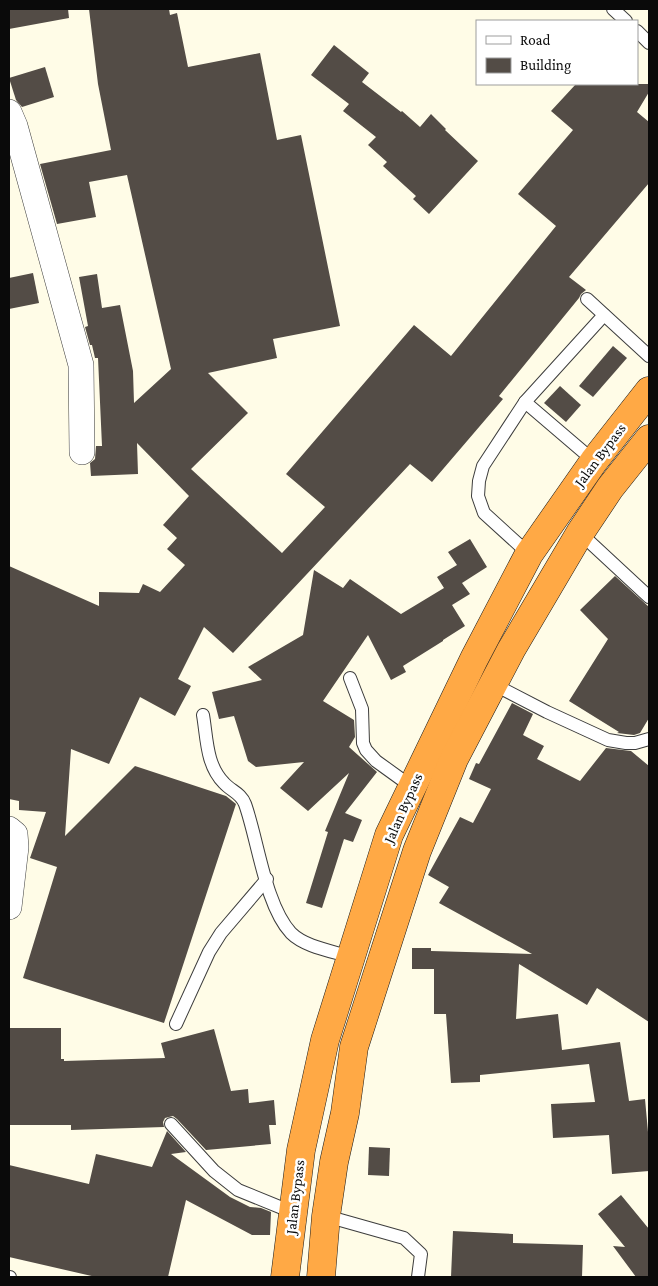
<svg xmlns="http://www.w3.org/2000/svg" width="658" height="1286" font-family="'Crimson Pro',serif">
	<rect width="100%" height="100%" fill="#fffce7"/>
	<!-- building -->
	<g fill="#534c46">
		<polygon points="9,9 68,9 69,18 9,29"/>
		<polygon points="89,9 169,9 170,15 177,13 188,67 260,53 277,140 301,135 340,326 273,339 277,358 208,373 248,413 191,469 282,553 325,507 286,474 414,325 451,356 556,226 518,194 573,130 551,111 576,84 649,84 649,92 637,112 649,122 649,183 569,277 586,290 581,294 579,298 499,396 503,399 432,482 410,464 233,653 204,627 178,679 191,686 175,716 140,697 109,764 71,749 65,836 135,766 226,796 236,804 164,1023 23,978 57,867 30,858 46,812 19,810 19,801 9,799 9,566 99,606 99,592 139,593 143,584 160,592 185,565 167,549 177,538 163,525 189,496 137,443 138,474 91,476 90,463 95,459 96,446 102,446 98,358 95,358 92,345 90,345 85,327 88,326 79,277 97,274 102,308 120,305 133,371 134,403 171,369 127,175 89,182 96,217 57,224 40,164 111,150 98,84"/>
		<polygon points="334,45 369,73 362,82 401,112 402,111 420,127 431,114 446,129 445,130 478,161 429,214 413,199 416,196 383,166 387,162 368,145 376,137 343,111 349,104 311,75"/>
		<polygon points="45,67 54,97 22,107 16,100 9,78"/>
		<polygon points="33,273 39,303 9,309 9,278"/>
		<polygon points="613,346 627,358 593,397 579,386"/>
		<polygon points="560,386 581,405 566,422 544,403"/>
		<polygon points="470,539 487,567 462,583 470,594 452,605 465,626 443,640 443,641 403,666 406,672 391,680 368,635 323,701 354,720 355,737 349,747 377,772 345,813 362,820 353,842 344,839 322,908 306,903 328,832 325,831 349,773 308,811 280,788 304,762 256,767 248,761 234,716 219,719 212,692 262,680 248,667 303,635 314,570 343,588 350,579 401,614 444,588 437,577 457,565 448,552"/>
		<polygon points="615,576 649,607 649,718 640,733 634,735 617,733 619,732 569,701 608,639 580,610"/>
		<polygon points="512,703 533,714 523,735 544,746 537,759 580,781 606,748 631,751 649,766 649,1022 597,988 587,1005 519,964 516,1019 558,1014 562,1050 620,1042 629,1101 645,1099 649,1143 649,1171 612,1174 609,1135 553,1138 551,1104 595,1102 589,1064 480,1075 480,1082 451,1083 446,1014 434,1014 434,969 412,969 412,948 431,948 431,951 532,954 439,903 449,887 428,875 460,817 473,823 491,789 469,779 476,763 479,764"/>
		<polygon points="9,1028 61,1028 61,1059 64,1059 64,1061 165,1058 161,1043 214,1029 231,1091 248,1089 249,1103 274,1100 276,1125 269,1125 271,1144 206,1150 177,1119 173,1116 165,1118 163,1122 164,1127 71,1130 71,1125 9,1125"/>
		<polygon points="167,1131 186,1152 171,1154 230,1197 250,1207 261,1208 271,1212 270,1235 252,1235 186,1200 168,1277 96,1277 9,1257 9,1165 89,1184 96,1154 152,1167"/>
		<polygon points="369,1147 390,1148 389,1176 368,1175"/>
		<polygon points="621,1195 649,1229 649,1277 636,1277 613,1246 625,1247 598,1214"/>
		<polygon points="453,1231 513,1234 513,1243 583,1245 582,1277 451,1277"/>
	</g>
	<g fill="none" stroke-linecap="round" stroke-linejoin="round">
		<!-- lane casing -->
		<g stroke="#3d3d3d" stroke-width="14">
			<g id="lane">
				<polyline points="613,9 626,21"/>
				<polyline points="637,31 649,43"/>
				<polyline points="587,299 649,356"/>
				<polyline points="525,402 594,461"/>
				<polyline points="580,533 649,597"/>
				<polyline points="529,554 484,513 478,496 479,481 483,466 525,402 604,315"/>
				<polyline points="350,678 362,709 363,743 366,750 376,761 412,787"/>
				<polyline points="493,684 547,712 608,740 626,743 635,743 649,739"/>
				<path d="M 203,715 C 207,738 206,765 224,783 C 231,791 241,793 245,804 C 258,840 265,905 291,933 C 305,947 332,951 351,957"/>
				<polyline points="176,1024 209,952 221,933 267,879"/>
				<polyline points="171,1124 214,1171 238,1190 292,1212"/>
				<polyline points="326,1216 404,1238 421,1254 418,1277"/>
				<polyline points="9,1277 10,1277"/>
			</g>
		</g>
		<!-- street casing -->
		<g stroke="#3d3d3d" stroke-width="26">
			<g id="street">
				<polyline points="9,112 15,126 81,365 82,452"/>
				<polyline points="9,829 15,834 16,847 9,907"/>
			</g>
		</g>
		<!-- highway casing -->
		<g stroke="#1b1b1b" stroke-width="29">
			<g id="highway">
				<polyline points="285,1277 301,1150 325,1040 389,835 474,659 529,554 594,461 649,391"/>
				<polyline points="321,1277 326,1216 334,1162 345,1113 354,1047 417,851 454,759 511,650 580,533 610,488 649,439"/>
			</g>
		</g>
		<!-- lane -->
		<use href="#lane" stroke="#fff" stroke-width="12"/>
		<!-- street -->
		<use href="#street" stroke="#fff" stroke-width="25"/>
		<!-- highway -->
		<use href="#highway" stroke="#ffa945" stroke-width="28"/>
	</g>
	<g text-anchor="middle" stroke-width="5" stroke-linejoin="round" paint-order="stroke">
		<!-- street labels -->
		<g font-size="15" fill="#0a0a0a" stroke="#fff">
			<text transform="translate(600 455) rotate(-53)" y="5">Jalan Bypass</text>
			<text transform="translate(403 808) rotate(-66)" y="5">Jalan Bypass</text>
			<text transform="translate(295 1197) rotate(-83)" y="5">Jalan Bypass</text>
		</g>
	</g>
	<!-- border -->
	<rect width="658" height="1286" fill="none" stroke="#0a0a0a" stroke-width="20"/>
	<!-- legend -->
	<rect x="476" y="20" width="162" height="65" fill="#ffffff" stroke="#9d9d9d"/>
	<rect x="486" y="36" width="25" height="8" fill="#ffffff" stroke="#9d9d9d"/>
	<text x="520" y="45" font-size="15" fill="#0a0a0a">Road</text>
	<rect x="486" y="58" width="25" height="15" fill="#534c46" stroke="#9d9d9d"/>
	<text x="520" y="70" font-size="15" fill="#0a0a0a">Building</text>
</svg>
